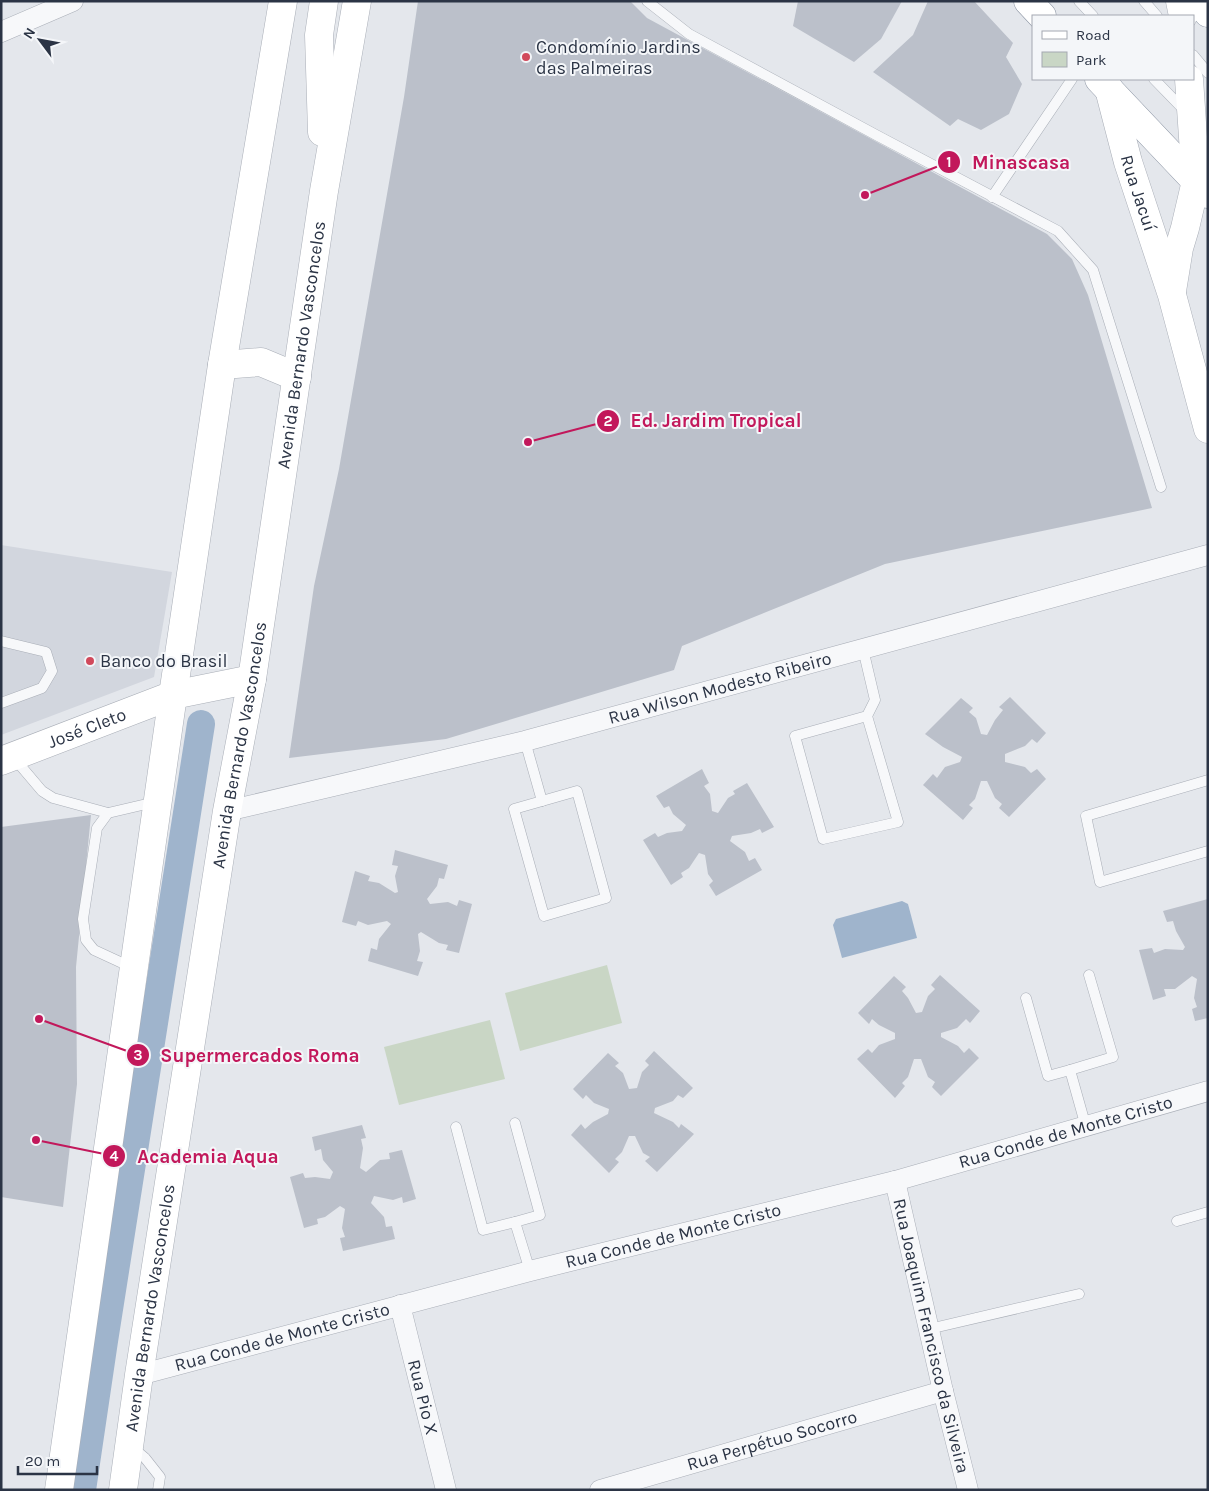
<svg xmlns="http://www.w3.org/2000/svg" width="1209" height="1491" font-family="Karla,sans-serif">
	<rect width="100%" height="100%" fill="#e4e7ec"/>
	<!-- built -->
	<polygon fill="#d2d6de" points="1,545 172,572 154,677 1,735"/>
	<!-- green -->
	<g fill="#c9d6c5">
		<polygon points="607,965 622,1023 520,1051 505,993"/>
		<polygon points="490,1020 505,1079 399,1105 384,1047"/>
	</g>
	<!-- water -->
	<polygon fill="#9fb4cc" points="902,901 908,904 917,938 842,958 833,925 836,919"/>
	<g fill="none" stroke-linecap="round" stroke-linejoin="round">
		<!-- canal -->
		<polyline stroke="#9fb4cc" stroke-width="28" points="82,1490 104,1341 201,724"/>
	</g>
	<!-- building -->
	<g fill="#bbc0ca">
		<polygon points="418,1 630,1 647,18 1047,234 1072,259 1088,295 1152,508 885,564 682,646 674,670 446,739 289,758 314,586 339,469 351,400 404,97"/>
		<polygon points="798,1 902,1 881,39 854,62 793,26"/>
		<polygon points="928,1 974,1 1013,43 1006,57 1022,84 1009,114 981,130 958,119 950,126 873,72 913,35"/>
		<polygon points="1010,697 1046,733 1037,743 1032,739 1025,746 1005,754 1005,762 1025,767 1031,773 1037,769 1046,779 1009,817 999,808 1002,804 995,798 987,781 981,781 975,799 969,805 973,808 963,820 923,785 933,774 937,778 945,767 960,762 962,757 943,747 925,734 961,698 973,708 969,712 976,718 981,734 987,735 995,720 1003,710 999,707"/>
		<polygon points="702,769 709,783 704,786 710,794 712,811 718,813 728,798 735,794 733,791 747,783 774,827 762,833 760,829 751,833 732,836 730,841 745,852 749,861 755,858 762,870 716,896 709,885 713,881 708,874 705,855 699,853 689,868 681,873 683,877 671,885 643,840 655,833 658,837 667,833 682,831 686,825 673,814 669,806 664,808 656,796"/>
		<polygon points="91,815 76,967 77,1084 63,1207 1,1197 1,827"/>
		<polygon points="395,850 448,865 444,879 439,878 437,886 427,899 430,904 448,902 457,906 459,900 472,904 459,953 446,950 448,945 439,943 421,932 418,934 420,951 417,961 423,962 418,976 368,961 371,948 377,950 379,939 391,924 387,921 368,925 358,921 356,926 342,922 355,871 370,876 368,881 379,883 395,893 398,892 395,876 398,866 392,865"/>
		<polygon points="1208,899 1208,1018 1195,1021 1192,1009 1197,1007 1194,998 1197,979 1192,976 1175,989 1164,989 1166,996 1153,1000 1139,950 1152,948 1154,953 1165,949 1183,950 1185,947 1176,931 1173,921 1167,922 1163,911"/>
		<polygon points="940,975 980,1011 970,1023 966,1019 957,1028 941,1033 941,1037 958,1046 964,1053 969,1048 979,1058 941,1096 932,1087 935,1082 928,1077 921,1059 914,1059 908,1077 902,1083 905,1086 895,1098 857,1059 868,1049 872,1053 879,1045 895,1039 895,1033 879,1025 872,1019 869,1024 858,1013 894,976 906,987 902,991 908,998 916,1013 922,1012 928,996 935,989 931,985"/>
		<polygon points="654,1051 693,1088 683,1098 678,1095 673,1101 655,1108 654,1113 673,1122 679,1128 681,1124 694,1134 657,1172 645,1161 650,1157 643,1153 635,1136 629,1136 622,1152 615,1159 619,1162 609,1173 571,1135 581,1124 585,1129 593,1122 608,1114 609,1109 594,1103 586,1095 583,1099 573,1089 608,1053 619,1063 615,1066 623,1073 629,1089 637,1088 642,1072 649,1065 645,1061"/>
		<polygon points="362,1125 366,1138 361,1139 363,1148 360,1168 366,1172 380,1160 390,1159 389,1153 402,1150 416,1199 403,1203 402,1197 393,1200 374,1196 371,1203 384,1217 386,1227 392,1226 395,1239 343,1251 340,1238 345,1237 342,1228 345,1209 340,1206 325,1217 317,1219 318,1224 304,1228 290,1177 303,1173 305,1178 315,1177 330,1179 333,1172 323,1160 321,1149 315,1151 312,1137"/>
	</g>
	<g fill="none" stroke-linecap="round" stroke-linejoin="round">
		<!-- lane casing -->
		<g stroke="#a9aeb7" stroke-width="11">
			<g id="lane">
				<polyline points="647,1 689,34 878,136 1058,231 1093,270 1161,487"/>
				<polyline points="1079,1 1093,16"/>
				<polyline points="1144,1 1157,16"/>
				<polyline points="1193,55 1208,73"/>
				<polyline points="1154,79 1186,112"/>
				<polyline points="992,197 1072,79"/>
				<polyline points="1,641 46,652 52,671 42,688 1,703"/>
				<polyline points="863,649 875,700 867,716 898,822 823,839 795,736 867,716"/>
				<polyline points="525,741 542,801"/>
				<polyline points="14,758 42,791 53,798 108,813"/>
				<polyline points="1208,780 1086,816 1100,882 1208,851"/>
				<polygon points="577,791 606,898 544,916 514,809"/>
				<polyline points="133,968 94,950 86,940 83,919 97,828 108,813 155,802"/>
				<polyline points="1026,998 1048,1076 1070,1070 1086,1127"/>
				<polyline points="1070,1070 1113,1057 1089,975"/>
				<polyline points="456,1127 483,1230 515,1222 530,1271"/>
				<polyline points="1177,1221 1208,1212"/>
				<polyline points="515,1222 540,1215 515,1123"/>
				<polyline points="929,1329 1079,1294"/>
				<polyline points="132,1447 145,1458 160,1477 158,1490"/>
			</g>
		</g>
		<!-- street casing -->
		<g stroke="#a9aeb7" stroke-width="21">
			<g id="street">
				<polyline points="1,32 73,1"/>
				<path id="s1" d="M 227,811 L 525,741 L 1208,555"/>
				<path id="s2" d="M 895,1181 L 943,1391 L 968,1490"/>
				<path id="s3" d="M 400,1305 L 446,1490"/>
				<path id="s4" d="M 139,1375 L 530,1271 L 895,1181 L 1208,1091"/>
				<path id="s5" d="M 600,1490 L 943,1391"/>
			</g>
		</g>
		<!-- secondary casing -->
		<g stroke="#a9aeb7" stroke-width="29">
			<g id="secondary">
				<polyline points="1180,1 1183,16"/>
				<path id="s6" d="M 1109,89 L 1128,162 L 1172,295 L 1208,429"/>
				<polyline points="322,132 319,35 324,1"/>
				<polyline points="1172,291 1179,248 1185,228 1196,181 1189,79"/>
				<polyline points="222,365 261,362 297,377"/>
				<path id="s7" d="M 1,761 L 173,695 L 252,679"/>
				<polyline points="59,1490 173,695 222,365 283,1"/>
				<path id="s8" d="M 123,1490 L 139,1375 L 227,811 L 252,679 L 324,191 L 357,1"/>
			</g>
		</g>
		<!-- highway casing -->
		<g stroke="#8b94a3" stroke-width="29">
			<g id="highway">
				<polyline points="1028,1 1042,16"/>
				<polyline points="1197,1 1208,13"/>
				<polyline points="1099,79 1208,194"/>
			</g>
		</g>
		<!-- lane -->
		<use href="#lane" stroke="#f7f8fa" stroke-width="10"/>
		<!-- street -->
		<use href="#street" stroke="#f7f8fa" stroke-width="20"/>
		<!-- secondary -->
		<use href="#secondary" stroke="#fff" stroke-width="28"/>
		<!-- highway -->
		<use href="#highway" stroke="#fff" stroke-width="28"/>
	</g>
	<!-- markers -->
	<g fill="#d1495b" stroke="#f4f6f9" stroke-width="2">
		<circle cx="526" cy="57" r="5"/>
		<circle cx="90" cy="661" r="5"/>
	</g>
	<g text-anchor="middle" stroke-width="4" stroke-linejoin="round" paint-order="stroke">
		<!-- poi labels -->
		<g font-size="18" fill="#2b3445" stroke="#f4f6f9" text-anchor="start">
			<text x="536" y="53">Condomínio Jardins<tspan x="536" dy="21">das Palmeiras</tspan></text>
			<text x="100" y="667">Banco do Brasil</text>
		</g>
		<!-- street labels -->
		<g font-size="18" fill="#2b3445" stroke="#f4f6f9">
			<text dy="6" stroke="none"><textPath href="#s6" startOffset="108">Rua Jacuí</textPath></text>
			<text dy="6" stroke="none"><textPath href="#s8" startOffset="1159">Avenida Bernardo Vasconcelos</textPath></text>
			<text dy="6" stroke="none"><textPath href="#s1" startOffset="508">Rua Wilson Modesto Ribeiro</textPath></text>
			<text dy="6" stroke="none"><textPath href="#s7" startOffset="92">José Cleto</textPath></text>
			<text dy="6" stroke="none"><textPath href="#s8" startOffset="754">Avenida Bernardo Vasconcelos</textPath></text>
			<text dy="6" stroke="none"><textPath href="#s4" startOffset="958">Rua Conde de Monte Cristo</textPath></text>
			<text dy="6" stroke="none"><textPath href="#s4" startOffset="552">Rua Conde de Monte Cristo</textPath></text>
			<text dy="6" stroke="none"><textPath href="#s8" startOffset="184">Avenida Bernardo Vasconcelos</textPath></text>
			<text dy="6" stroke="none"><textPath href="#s2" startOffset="159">Rua Joaquim Francisco da Silveira</textPath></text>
			<text dy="6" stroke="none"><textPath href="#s4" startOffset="148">Rua Conde de Monte Cristo</textPath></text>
			<text dy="6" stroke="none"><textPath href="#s3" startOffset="95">Rua Pio X</textPath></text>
			<text dy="6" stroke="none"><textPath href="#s5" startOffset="179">Rua Perpétuo Socorro</textPath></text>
		</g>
	</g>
	<!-- callouts -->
	<path fill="none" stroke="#c2185b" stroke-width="2" d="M865 195L949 162M528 442L608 421M39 1019L138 1055M36 1140L114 1156"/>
	<g fill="#c2185b" stroke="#f4f6f9" stroke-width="2">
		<circle cx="865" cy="195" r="5"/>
		<circle cx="528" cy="442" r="5"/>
		<circle cx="39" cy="1019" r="5"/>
		<circle cx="36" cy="1140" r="5"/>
		<circle cx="949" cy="162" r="12"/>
		<circle cx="608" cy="421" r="12"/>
		<circle cx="138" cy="1055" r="12"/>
		<circle cx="114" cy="1156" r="12"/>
	</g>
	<g font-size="15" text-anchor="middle" font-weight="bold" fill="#fff">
		<text x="949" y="167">1</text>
		<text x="608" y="426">2</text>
		<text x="138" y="1060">3</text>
		<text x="114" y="1161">4</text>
	</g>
	<g font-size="19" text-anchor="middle" font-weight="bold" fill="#c2185b" stroke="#f4f6f9" stroke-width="4" stroke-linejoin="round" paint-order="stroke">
		<text x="1021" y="169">Minascasa</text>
		<text x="716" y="427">Ed. Jardim Tropical</text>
		<text x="260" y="1062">Supermercados Roma</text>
		<text x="208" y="1163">Academia Aqua</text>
	</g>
	<!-- border -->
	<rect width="1209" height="1491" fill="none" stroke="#2b3445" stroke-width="5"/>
	<!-- legend -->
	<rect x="1032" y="15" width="162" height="65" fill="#f4f6f9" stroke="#a4a8b1"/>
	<rect x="1042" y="31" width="25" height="8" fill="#ffffff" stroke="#a4a8b1"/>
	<text x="1076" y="40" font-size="15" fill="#2b3445">Road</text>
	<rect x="1042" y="52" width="25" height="15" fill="#c9d6c5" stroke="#a4a8b1"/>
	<text x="1076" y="65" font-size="15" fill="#2b3445">Park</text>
	<!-- north arrow -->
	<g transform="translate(40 40) rotate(302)" stroke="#f4f6f9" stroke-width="4" paint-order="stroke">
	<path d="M0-4L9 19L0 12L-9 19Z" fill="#2b3445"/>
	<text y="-8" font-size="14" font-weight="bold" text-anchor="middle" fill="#2b3445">N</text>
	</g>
	<!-- scale -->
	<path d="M18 1466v8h79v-8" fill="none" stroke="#2b3445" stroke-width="2.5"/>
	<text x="25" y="1466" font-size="15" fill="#2b3445" stroke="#f4f6f9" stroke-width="4" paint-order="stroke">20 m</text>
</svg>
